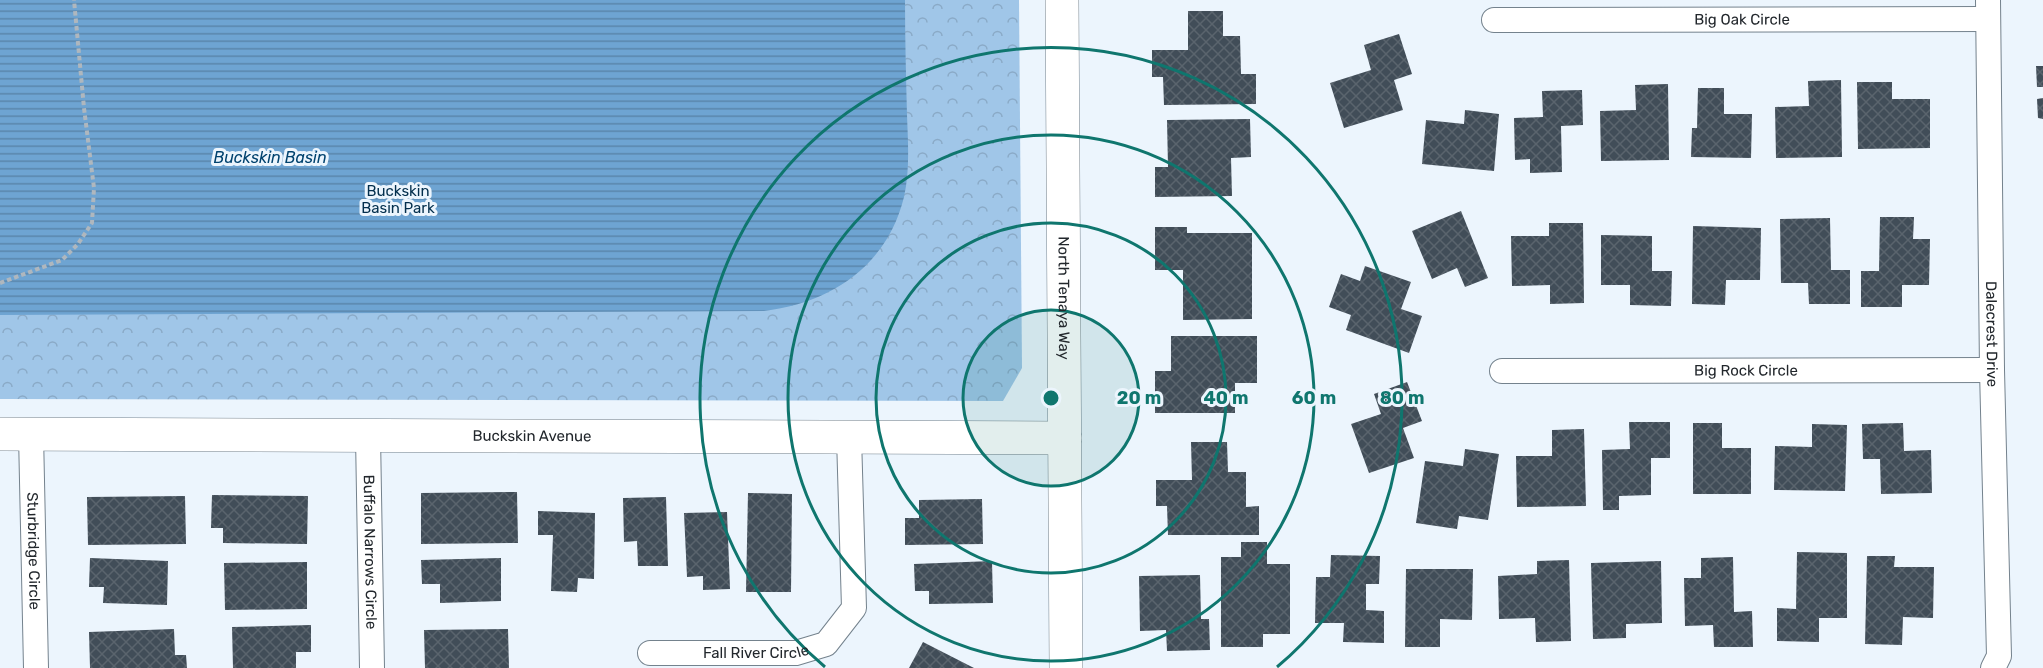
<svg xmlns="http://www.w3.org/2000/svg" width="2043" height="668" font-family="Rubik,sans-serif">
	<defs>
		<pattern id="park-crowns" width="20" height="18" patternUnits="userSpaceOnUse" patternTransform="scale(1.5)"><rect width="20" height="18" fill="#a0c6e8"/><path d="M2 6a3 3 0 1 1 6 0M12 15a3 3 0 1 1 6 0" fill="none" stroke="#8aaac7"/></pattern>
		<pattern id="water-rules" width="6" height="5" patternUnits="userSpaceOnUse" patternTransform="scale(1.5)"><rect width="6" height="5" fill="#6ea4d2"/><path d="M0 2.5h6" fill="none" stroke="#5a86ab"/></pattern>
		<pattern id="building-cross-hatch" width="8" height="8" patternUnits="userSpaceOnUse" patternTransform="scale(1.5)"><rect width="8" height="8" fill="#414d58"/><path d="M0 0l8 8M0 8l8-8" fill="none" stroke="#5a646d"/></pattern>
	</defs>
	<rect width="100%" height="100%" fill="#ecf5fd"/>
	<!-- park -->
	<polygon fill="url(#park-crowns)" points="0,0 1019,0 1022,368 1003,401 0,399"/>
	<!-- water -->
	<path fill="url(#water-rules)" d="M 0,0 L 905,0 C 905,38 906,77 907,115 C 908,142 910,170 904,197 C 887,266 831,303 764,311 L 0,315 Z"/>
	<!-- building -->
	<g fill="url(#building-cross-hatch)">
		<polygon points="1188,11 1223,11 1223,36 1240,36 1241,74 1256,74 1256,104 1164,105 1163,77 1152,77 1152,50 1188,50"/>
		<polygon points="1399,34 1412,74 1394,80 1403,110 1344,128 1330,83 1371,70 1364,45"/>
		<polygon points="2036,66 2043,66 2043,87 2037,87"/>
		<polygon points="1841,80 1842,157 1776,158 1775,107 1809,106 1808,81"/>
		<polygon points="1857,82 1892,82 1892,99 1930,99 1930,148 1858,149"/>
		<polygon points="1668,84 1669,160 1601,161 1600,111 1636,110 1635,85"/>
		<polygon points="1698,88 1724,88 1724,114 1752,114 1751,158 1691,157 1692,128 1697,128"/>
		<polygon points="1582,90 1583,125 1561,126 1562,172 1530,173 1530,159 1515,160 1514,118 1543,117 1542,91"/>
		<polygon points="2043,98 2043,119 2038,118 2037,99"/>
		<polygon points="1465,110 1499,114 1494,171 1422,164 1426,120 1464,124"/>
		<polygon points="1250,119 1251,157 1231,158 1232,196 1155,197 1155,167 1168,167 1167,120"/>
		<polygon points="1461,211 1488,278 1465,287 1457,268 1432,279 1412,231"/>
		<polygon points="1880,217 1914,217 1913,239 1930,239 1929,285 1902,285 1902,307 1861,307 1861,271 1879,271"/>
		<polygon points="1830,218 1831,270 1850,270 1850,304 1809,304 1808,283 1781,283 1780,219"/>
		<polygon points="1549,223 1583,223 1584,303 1550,304 1550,285 1512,286 1511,236 1549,236"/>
		<polygon points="1693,226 1761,228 1760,280 1726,280 1725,305 1692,304"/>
		<polygon points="1155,227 1187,227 1187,233 1252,233 1252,319 1183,320 1183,270 1155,270"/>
		<polygon points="1601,235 1652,236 1652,271 1672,271 1671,306 1630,305 1630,285 1601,285"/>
		<polygon points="1365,266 1411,282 1401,309 1422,316 1409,353 1346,330 1351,315 1329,307 1341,274 1360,281"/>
		<polygon points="1171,336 1257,336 1257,383 1235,383 1235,413 1155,413 1155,371 1171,371"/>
		<polygon points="1407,382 1422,421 1403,428 1414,458 1369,473 1351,424 1381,414 1374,394"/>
		<polygon points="1629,422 1670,422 1670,458 1651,458 1651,495 1619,496 1619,510 1603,510 1602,450 1630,449"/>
		<polygon points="1693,423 1722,423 1722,448 1751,448 1751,494 1693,494"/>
		<polygon points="1903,423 1904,451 1931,450 1932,493 1881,494 1880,459 1863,459 1862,424"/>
		<polygon points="1812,424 1847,425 1845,491 1774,490 1775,446 1812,447"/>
		<polygon points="1584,429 1586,506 1517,507 1516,456 1552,456 1552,430"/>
		<polygon points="1191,442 1227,442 1228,472 1246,472 1246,507 1259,506 1259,535 1168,535 1167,506 1156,506 1156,480 1192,480"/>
		<polygon points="1465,449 1499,454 1488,520 1459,516 1457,529 1416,523 1425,461 1463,466"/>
		<polygon points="517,492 518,543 421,544 421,493"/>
		<polygon points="748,493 792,494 791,592 746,592"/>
		<polygon points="212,495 308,496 307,544 223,543 223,528 211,528"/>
		<polygon points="185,496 186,544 88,545 87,497"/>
		<polygon points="666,497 668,566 638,566 637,541 624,542 623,498"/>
		<polygon points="982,499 983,544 905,545 905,518 919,518 919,500"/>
		<polygon points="538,511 595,513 594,579 578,578 577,592 551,591 553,535 538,535"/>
		<polygon points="727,512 730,589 703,590 703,576 687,577 684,513"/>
		<polygon points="1241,542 1267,542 1267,564 1290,564 1290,634 1263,634 1263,647 1221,647 1221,557 1241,557"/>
		<polygon points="1797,552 1847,553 1847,618 1819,618 1819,642 1777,641 1777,608 1796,609"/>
		<polygon points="1331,555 1380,556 1379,584 1366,584 1366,610 1384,611 1384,643 1343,642 1344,623 1315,623 1316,577 1330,577"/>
		<polygon points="1867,556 1895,556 1894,567 1934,567 1933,618 1903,617 1902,645 1865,644"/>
		<polygon points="1733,557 1734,612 1752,611 1753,647 1714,647 1713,625 1685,626 1684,578 1701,578 1701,558"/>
		<polygon points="90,558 168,561 167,605 103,603 104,587 89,587"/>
		<polygon points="501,558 501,601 440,603 440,584 422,584 421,560"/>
		<polygon points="1569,560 1571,641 1536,642 1535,618 1499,619 1498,576 1537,574 1537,561"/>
		<polygon points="992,561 993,603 929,604 929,591 915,591 914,564"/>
		<polygon points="1661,561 1662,623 1626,624 1626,638 1593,639 1591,563"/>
		<polygon points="307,562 307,609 225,610 224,563"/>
		<polygon points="1406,569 1473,569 1472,620 1440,619 1440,647 1405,647"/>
		<polygon points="1200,575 1201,619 1209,619 1210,650 1167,651 1166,630 1140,631 1139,576"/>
		<polygon points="311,625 311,652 296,652 296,668 233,668 232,627"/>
		<polygon points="174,629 175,655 186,655 187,668 90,668 89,632"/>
		<polygon points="508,629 509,668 425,668 424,630"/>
		<polygon points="923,642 974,668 909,668"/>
	</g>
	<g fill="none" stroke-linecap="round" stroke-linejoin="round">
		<!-- street casing -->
		<g stroke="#74828d" stroke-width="26">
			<g id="street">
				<path id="s1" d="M 1988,0 L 1992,370 L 1999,656 L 1993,668"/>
				<path id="s2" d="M 1494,20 L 1988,19"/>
				<path id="s3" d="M 1502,371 L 1992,370"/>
				<path id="s4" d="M 31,434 L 36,668"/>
				<path id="s5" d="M 368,436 L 372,668"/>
				<path id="s6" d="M 650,653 L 796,653 L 826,644 L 854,608 L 849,437"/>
			</g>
		</g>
		<!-- secondary casing -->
		<g stroke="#74828d" stroke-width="34">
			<g id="secondary">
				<path id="s7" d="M 1062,0 L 1066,668"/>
				<path id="s8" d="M 0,434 L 1065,438"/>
			</g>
		</g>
		<!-- path -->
		<polyline stroke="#afb7be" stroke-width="4" stroke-dasharray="4.5 3" stroke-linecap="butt" points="0,283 62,260 78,244 92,223 94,188 84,108 74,0"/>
		<!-- street -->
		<use href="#street" stroke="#fff" stroke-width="24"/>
		<!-- secondary -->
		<use href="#secondary" stroke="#fff" stroke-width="33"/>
	</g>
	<!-- distance rings -->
	<circle cx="1051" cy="398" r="88" fill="#0f766e" fill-opacity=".12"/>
	<g fill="none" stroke="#0f766e" stroke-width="3">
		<circle cx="1051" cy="398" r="88"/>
		<circle cx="1051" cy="398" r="175"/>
		<circle cx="1051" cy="398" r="263"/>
		<path d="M825 667A351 351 0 1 1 1277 667"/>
	</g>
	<g text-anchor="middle" stroke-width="6" stroke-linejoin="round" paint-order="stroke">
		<!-- street labels -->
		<g font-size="15" fill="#22272c" stroke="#ecf5fd">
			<text dy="5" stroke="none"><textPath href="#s2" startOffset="248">Big Oak Circle</textPath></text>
			<text dy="5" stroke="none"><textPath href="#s7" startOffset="298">North Tenaya Way</textPath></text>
			<text dy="5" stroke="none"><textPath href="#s1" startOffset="334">Dalecrest Drive</textPath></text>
			<text dy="5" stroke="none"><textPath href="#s3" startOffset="244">Big Rock Circle</textPath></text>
			<text dy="5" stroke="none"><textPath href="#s8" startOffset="532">Buckskin Avenue</textPath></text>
			<text dy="5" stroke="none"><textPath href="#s4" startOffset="117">Sturbridge Circle</textPath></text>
			<text dy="5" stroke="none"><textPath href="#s5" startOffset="116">Buffalo Narrows Circle</textPath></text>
			<text dy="5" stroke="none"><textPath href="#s6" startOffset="106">Fall River Circle</textPath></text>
		</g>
		<!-- park labels -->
		<g font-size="15" fill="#032f4d" stroke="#ecf5fd">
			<text x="398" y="196">Buckskin<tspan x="398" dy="17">Basin Park</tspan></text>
		</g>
		<!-- water labels -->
		<g font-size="16" font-style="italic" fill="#00426e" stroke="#ecf5fd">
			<text x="270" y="163">Buckskin Basin</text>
		</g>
	</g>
	<circle cx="1051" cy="398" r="9" fill="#0f766e" stroke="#ecf5fd" stroke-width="3"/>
	<g font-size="18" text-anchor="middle" font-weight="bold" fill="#0f766e" stroke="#ecf5fd" stroke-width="6" stroke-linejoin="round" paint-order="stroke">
		<text x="1139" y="404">20 m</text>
		<text x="1226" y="404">40 m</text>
		<text x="1314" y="404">60 m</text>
		<text x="1402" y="404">80 m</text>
	</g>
</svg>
